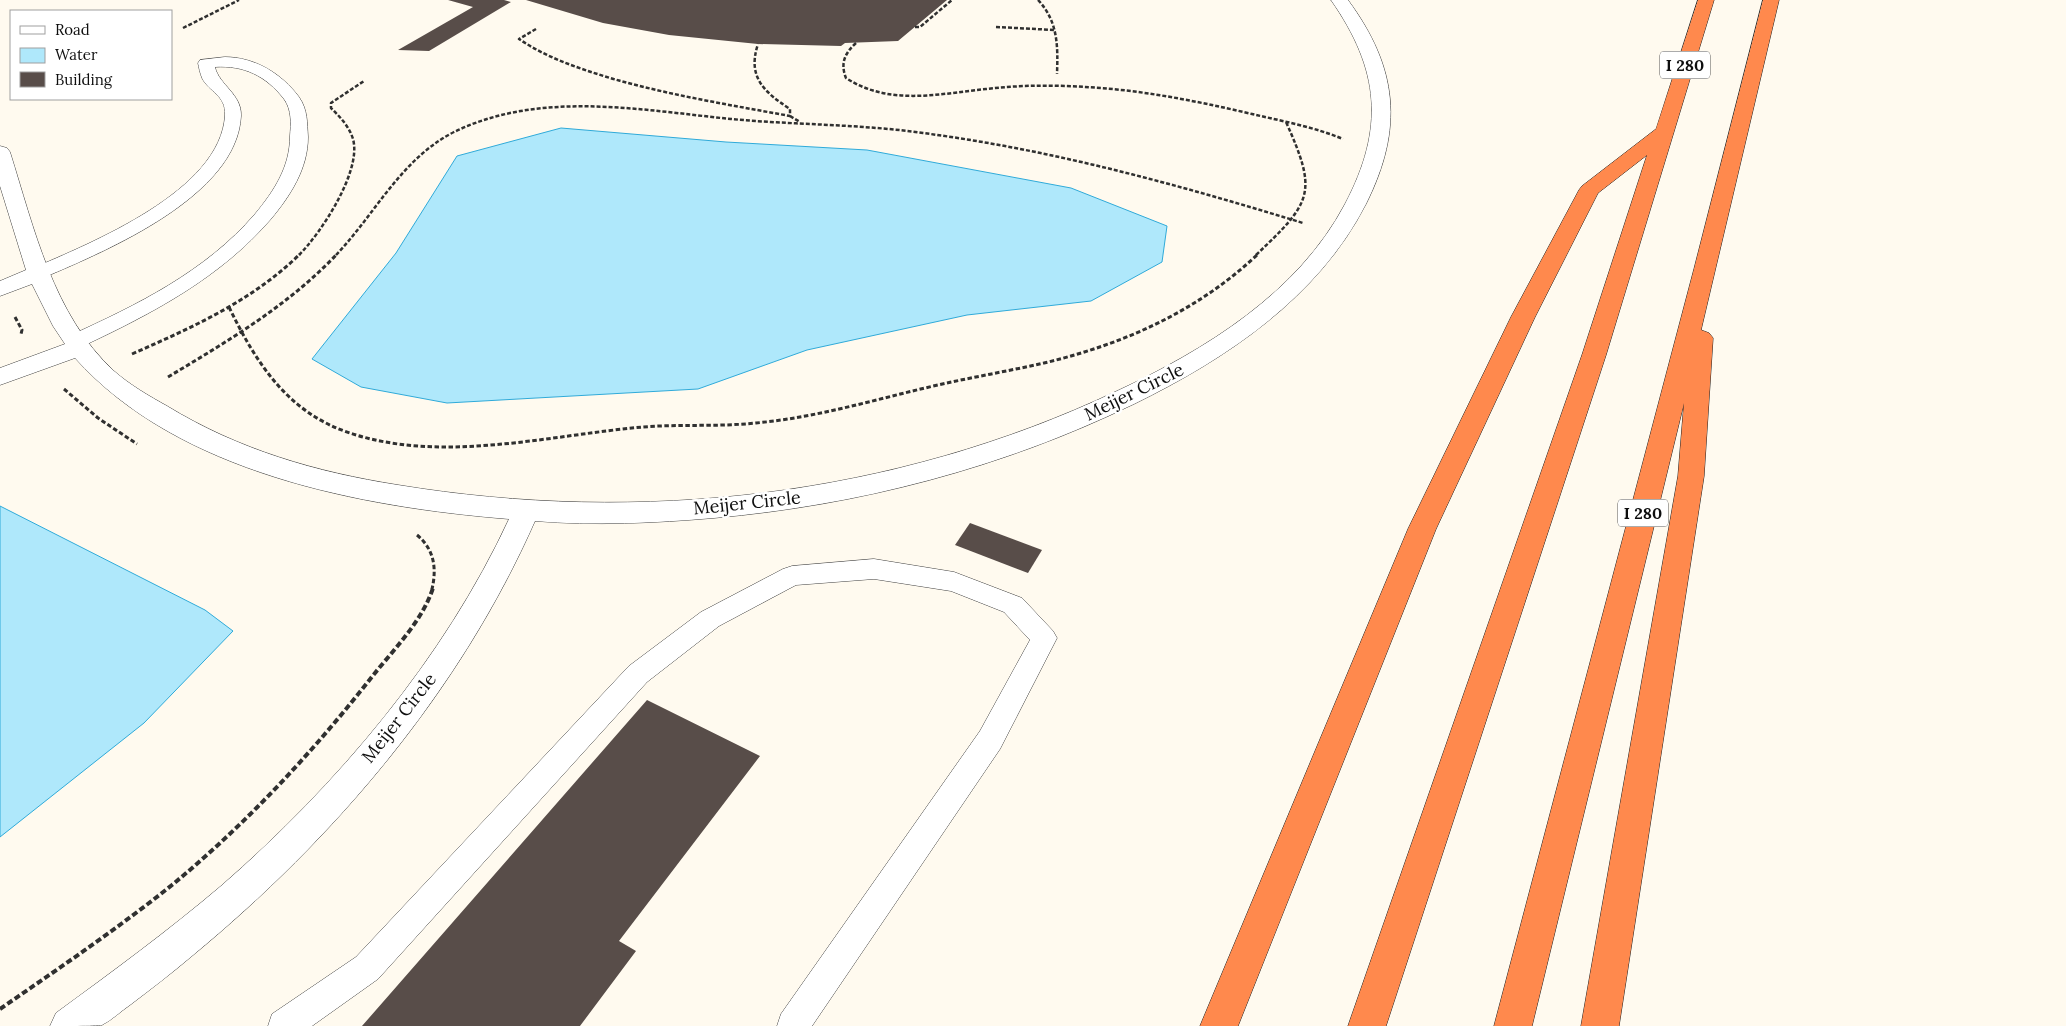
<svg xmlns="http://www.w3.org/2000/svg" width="2066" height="1026" font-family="Lora,serif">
	<rect width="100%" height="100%" fill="#fffaef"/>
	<!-- water -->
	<g fill="#afe8fb" stroke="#2faad9">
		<polygon points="561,128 726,142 867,150 1071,188 1167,226 1162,262 1091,301 967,315 807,350 698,389 447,403 361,387 312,359 396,253 457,156"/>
		<polygon points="0,506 205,610 233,631 144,723 0,837"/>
	</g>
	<!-- building -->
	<g fill="#584d49">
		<polygon points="448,0 504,0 511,2 429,51 398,50 473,7"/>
		<polygon points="526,0 947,0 898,41 845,43 841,46 758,44 669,35 603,23"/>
		<polygon points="970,523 1042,550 1028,573 955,545"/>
		<polygon points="647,700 760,756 619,941 636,951 580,1026 362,1026"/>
	</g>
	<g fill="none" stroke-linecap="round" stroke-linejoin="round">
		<!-- lane casing -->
		<g stroke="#414141" stroke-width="1">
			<g id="lane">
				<path d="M 225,57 C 255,57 282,74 299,97 C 308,110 307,123 308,137 C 308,169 290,196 271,219 C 220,278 153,313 83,346 L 76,348 L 69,346 L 66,341 L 69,336 C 137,305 205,272 255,214 C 274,191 290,167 290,136 C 291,124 292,110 284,99 C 266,76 244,65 215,67 C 219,85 242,94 241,116 C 237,196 108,250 45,277 L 38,279 L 31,277 L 28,273 L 31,269 C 91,243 221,191 225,115 C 226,95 209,92 202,78 C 200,73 199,68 198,63 L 200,60 Z"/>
				<polygon points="874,559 954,572 1022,598 1053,631 1057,638 1000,749 812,1026 777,1026 781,1014 980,731 1030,640 1004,612 951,591 874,579 796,585 719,626 647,682 378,979 312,1026 268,1026 272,1014 356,957 629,666 701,612 783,569 792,566"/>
			</g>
		</g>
		<!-- street casing -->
		<g stroke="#414141" stroke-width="1">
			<path id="street" d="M 1331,0 L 1348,0 C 1398,68 1404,128 1366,204 C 1318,298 1226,359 1134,404 C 1002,468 860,505 714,518 C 655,523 594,526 535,521 C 460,691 335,838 192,956 C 172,973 151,989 130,1005 C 121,1011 112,1020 102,1025 C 96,1026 60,1026 50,1026 L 56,1013 C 112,972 168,931 221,886 C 337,785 444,659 509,519 C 361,507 178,473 75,358 L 0,385 L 0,368 L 65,344 L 53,326 L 32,284 L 0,296 L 0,281 L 26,270 L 0,186 L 0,146 L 7,148 L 10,152 C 34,228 53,315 114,371 C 130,385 149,396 167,406 C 239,450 316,472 398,485 C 641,525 893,497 1117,391 C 1205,350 1298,293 1345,204 C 1385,128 1380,70 1331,0 Z"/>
		</g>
		<!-- highway casing -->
		<g stroke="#1f1f1f" stroke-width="1">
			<g id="highway">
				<polygon points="1698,0 1714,0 1606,355 1386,1026 1348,1026 1582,355 1647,155 1598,193 1535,317 1436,529 1238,1026 1200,1026 1408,529 1511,317 1579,190 1582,186 1656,129"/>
				<polygon points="1763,0 1779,0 1701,330 1709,333 1713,338 1704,476 1619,1026 1581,1026 1678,476 1684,403 1532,1026 1494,1026 1694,269"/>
			</g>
		</g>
		<!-- path-far2 -->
		<g stroke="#303030" stroke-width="2.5" stroke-dasharray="4 2" stroke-linecap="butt">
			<path d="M 1038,0 C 1058,21 1058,46 1057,74"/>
			<polyline points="915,27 920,27 952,0"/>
			<polyline points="996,27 1055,30"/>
			<polyline points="183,28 239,0"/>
			<path d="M 536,29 L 519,39 C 547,58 578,68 610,78 C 669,95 730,105 790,116 L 790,109 C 764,92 747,77 758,44"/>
			<path d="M 856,43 C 845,53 840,63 846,78 C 889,106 938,94 986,89 C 1012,86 1038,85 1065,86 C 1131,88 1188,99 1252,114 C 1282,121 1314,127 1343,139"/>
			<polyline points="790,116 800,122"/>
			<path d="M 299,255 C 321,233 362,171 353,139 C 349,126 340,117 331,108 L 331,103 L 364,81"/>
			<path d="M 336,255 C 376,213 401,159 454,132 C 540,90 641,110 731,119 C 795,125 860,124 923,133 C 1053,150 1179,185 1303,223"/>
			<path d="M 1256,255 C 1312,202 1318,193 1286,122"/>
		</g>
		<!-- path-far1 -->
		<g stroke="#303030" stroke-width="3" stroke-dasharray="4.5 2.5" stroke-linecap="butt">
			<path d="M 229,307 C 256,363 288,413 350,433 C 442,464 550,435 643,427 C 680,424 718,427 756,423 C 820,417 876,399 938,385 C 973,377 1009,371 1044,363 C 1124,344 1198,311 1258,254"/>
			<polyline points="15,317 22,330 21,334"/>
			<path d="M 132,354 C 193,327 252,301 300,254"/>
			<path d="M 168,377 C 228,341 289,305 337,254"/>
			<polyline points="64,389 98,418 137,444"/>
			<path d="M 417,535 C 434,549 437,568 432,589"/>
		</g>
		<!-- path -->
		<path stroke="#303030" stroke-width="4" stroke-dasharray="6 3" stroke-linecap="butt" d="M 0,1009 C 58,969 117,929 172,885 C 246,824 312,753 371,678 C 393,650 422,622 433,588"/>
		<!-- lane -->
		<use href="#lane" fill="#fff" fill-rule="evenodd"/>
		<!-- street -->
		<use href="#street" fill="#fff" fill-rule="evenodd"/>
		<!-- highway -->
		<use href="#highway" fill="#ff894d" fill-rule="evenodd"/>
	</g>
	<g text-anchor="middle" stroke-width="5" stroke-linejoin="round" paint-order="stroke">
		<!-- shield labels -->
		<g fill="#fff" stroke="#565656" stroke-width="1">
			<rect x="1660" y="51.5" width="50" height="27" rx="4"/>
			<rect x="1618" y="499.5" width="50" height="27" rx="4"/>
		</g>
		<g font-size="16" font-weight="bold" fill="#0e0e0e">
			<text x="1685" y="71">I 280</text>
			<text x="1643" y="519">I 280</text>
		</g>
		<!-- street labels -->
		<g font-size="18" fill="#0e0e0e" stroke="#fff">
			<text transform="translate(1134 392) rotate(-26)" y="6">Meijer Circle</text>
			<text transform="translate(747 503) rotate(-6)" y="6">Meijer Circle</text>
			<text transform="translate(399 718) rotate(-52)" y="6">Meijer Circle</text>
		</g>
	</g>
	<!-- legend -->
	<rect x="10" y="10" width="162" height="90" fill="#ffffff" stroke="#9f9f9f"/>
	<rect x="20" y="26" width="25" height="8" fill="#ffffff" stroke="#9f9f9f"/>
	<text x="55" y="35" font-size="15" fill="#0e0e0e">Road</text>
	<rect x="20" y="48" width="25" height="15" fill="#afe8fb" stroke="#9f9f9f"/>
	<text x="55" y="60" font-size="15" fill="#0e0e0e">Water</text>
	<rect x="20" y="72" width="25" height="15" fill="#584d49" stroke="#9f9f9f"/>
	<text x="55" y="85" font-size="15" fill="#0e0e0e">Building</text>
</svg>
